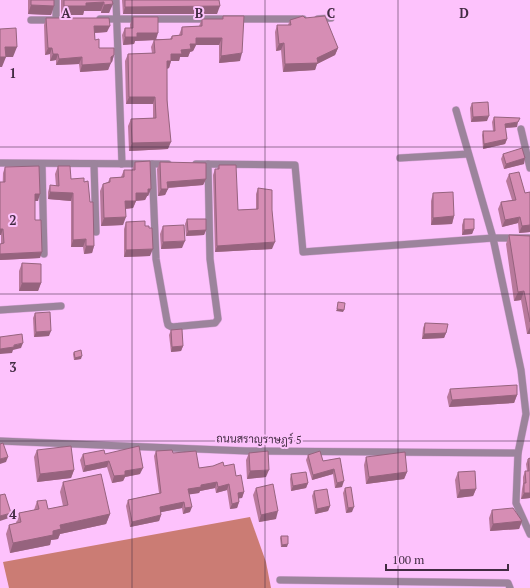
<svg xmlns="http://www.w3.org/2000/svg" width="530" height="588" font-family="'PT Serif',Sarabun,serif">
	<rect width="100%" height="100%" fill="#fdc2fc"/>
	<!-- forest -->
	<polygon fill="#cb7c74" points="250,517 266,562 271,588 9,588 3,562"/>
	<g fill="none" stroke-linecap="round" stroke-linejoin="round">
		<!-- street casing -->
		<g stroke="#d8a4d7" stroke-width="8">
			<g id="street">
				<polyline points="56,0 56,20"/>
				<polyline points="116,0 122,164"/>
				<polyline points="100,19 303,19"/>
				<polyline points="318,19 331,18"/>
				<polyline points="31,20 55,20"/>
				<polyline points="456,110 493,238 521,370 526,414 518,453 516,503 530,534"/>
				<polyline points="521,129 530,168"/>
				<polyline points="400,158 468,154"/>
				<polyline points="0,163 168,164"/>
				<polyline points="42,164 44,254"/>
				<polyline points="94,164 96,232"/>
				<polyline points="152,164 156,259 167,321 168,325 172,327 215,323 218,319 210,259 208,164"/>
				<polyline points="196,164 295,165 303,252 493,238 530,238"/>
				<polyline points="0,310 61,306"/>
				<polyline points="0,441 247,451 518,453"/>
				<polyline points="280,580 508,583 510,588"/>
			</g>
		</g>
		<!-- street -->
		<use href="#street" stroke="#9c849c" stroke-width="7"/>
	</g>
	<!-- wall -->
	<g fill="#b8799b">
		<polygon points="28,0 54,0 54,6 51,15 28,14"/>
		<polygon points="61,0 112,0 109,13 101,13 101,11 84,11 83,15 61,15"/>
		<polygon points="122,0 219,0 217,14 123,14"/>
		<polygon points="223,16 240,61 219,63 219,45 196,45 193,51 190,52 188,57 180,57 179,61 171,61 169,68 167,69 168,149 129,151 128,126 131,119 153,118 153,104 126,104 125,61 128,54 152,53 151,47 154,40 135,41 134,44 123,45 122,35 125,28 130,28 130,24 133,17 156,39 170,39 172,36 179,35 182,27 199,26 202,19 222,19"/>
		<polygon points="46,18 107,32 95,33 95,40 99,48 114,55 112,62 111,62 108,70 80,72 79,64 56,65 56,60 50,61 50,54 45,55 44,25"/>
		<polygon points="305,18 338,48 335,55 317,64 315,70 283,72 281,50 276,51 275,32 277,25 288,25 290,20"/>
		<polygon points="472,103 487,121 471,122 470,108"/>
		<polygon points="494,117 517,127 505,128 507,139 505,144 483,149 482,135 483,131 493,131 492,122"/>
		<polygon points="503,154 524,164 504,169 501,159"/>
		<polygon points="135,162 151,189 148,196 147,196 145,200 136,201 133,208 126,209 123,225 101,226 100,191 103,184 108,182 110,178 121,177 124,170 132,170"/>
		<polygon points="160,162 206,179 203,185 168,188 165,195 158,196 157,169"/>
		<polygon points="219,165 238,210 256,209 256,194 258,188 272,210 272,249 215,252 213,175 215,169 217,169"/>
		<polygon points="58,166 71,179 84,182 90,202 94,246 92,253 84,254 83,247 71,247 71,201 48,199 48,192 50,185 56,186 55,174"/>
		<polygon points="5,167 38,201 35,201 35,220 40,258 0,260 0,244 1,244 1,235 3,173"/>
		<polygon points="509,174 525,193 530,192 530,232 519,233 518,223 502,227 498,209 501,202 512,200 506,181"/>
		<polygon points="433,193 454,216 452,224 431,225 431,201"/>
		<polygon points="187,219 206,230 204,235 186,236 185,224"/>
		<polygon points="464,219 474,229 472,234 462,235 462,225"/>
		<polygon points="126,222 145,226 150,256 124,257 124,229"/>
		<polygon points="163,226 182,248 161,249 160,234"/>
		<polygon points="509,235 530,236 530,334 527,334 521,300 514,301 506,244"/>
		<polygon points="22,263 41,283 38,291 19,291 19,271"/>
		<polygon points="35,313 49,336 34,337 33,318"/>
		<polygon points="425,323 446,333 444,338 422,339 423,328"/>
		<polygon points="171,330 183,346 181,351 171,352 169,335"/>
		<polygon points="74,352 81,359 74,360 73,354"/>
		<polygon points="450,389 517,395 514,403 449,407 447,397"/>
		<polygon points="37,450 74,470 71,478 37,482 34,457"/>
		<polygon points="156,451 173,453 199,468 224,466 236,476 244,492 242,498 239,498 239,502 237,508 230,509 227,490 216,493 215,488 200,491 199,493 189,494 190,512 183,514 182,508 161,512 161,515 159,521 130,527 126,506 128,500 159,493 154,456"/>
		<polygon points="249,453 266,477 247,479 246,460"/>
		<polygon points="83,454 105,454 140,474 125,477 123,481 112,483 107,467 83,472 80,460"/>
		<polygon points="308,455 323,461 340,458 342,487 335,488 333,474 312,480 306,460"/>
		<polygon points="366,457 407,472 404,479 366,484 364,465"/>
		<polygon points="530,458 530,498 521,499 522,489 523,484 523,477 525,471 527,471 526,464 528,459"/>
		<polygon points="458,472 476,489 473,496 457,498 455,480"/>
		<polygon points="291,474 308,483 306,488 291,491 290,479"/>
		<polygon points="63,482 110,514 106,524 60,534 58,539 51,540 50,545 10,553 6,534 9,525 16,523 19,513 34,510 37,501 48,509 63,506 60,492"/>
		<polygon points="256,488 276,519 259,522 253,495"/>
		<polygon points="345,488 352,512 346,513 343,493"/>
		<polygon points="314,491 330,506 328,511 315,514 312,496"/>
		<polygon points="492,510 522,521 519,529 490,531 489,518"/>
		<polygon points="281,536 287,547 281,547 280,538"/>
	</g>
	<!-- shaded-wall -->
	<g fill="#96637e">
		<polygon points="104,2 101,11 84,11 83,15 61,15 64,6 86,3"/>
		<polygon points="113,4 109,13 101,13 104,5"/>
		<polygon points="31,5 54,6 51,15 28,14"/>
		<polygon points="220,6 217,14 123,14 125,7"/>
		<polygon points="94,26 110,26 107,32 92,33"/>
		<polygon points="137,33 158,33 156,40 135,41 134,44 123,45 125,37"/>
		<polygon points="196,38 222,38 219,45 196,45 193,51 190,52 188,57 180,57 179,61 171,61 169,68 164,69 167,61 171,54 181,50 190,44"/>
		<polygon points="284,43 281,50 276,51 279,44"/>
		<polygon points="5,47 17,47 13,57 2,57"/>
		<polygon points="48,48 52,48 50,54 45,55"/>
		<polygon points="338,48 335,55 317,64 315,70 283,72 285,64 317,58"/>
		<polygon points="242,53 240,61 219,63 221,56"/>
		<polygon points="53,54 58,54 56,60 50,61"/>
		<polygon points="114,55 112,62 108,63 111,57"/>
		<polygon points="0,57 6,57 2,67 0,67"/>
		<polygon points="82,57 79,64 56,65 59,59"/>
		<polygon points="111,63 108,70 80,72 82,65"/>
		<polygon points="129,97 155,97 153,104 126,104"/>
		<polygon points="489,116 487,121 471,122 473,117"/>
		<polygon points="518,122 517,127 503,128 505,124"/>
		<polygon points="507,139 505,144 483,149 484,144"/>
		<polygon points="171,142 168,149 129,151 132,143"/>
		<polygon points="525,158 524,164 504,169 506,164"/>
		<polygon points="206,179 203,185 165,188 167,182"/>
		<polygon points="148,189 151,189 148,196 147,196 145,200 133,201 136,193"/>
		<polygon points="161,189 168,189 165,195 158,196"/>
		<polygon points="50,192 73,193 71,201 48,199"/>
		<polygon points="35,194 40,194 38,201 32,201"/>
		<polygon points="125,201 136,201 133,208 122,209"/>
		<polygon points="454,216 452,224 431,225 433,218"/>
		<polygon points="126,217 123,225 101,226 104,218"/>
		<polygon points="520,217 518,223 502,227 505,220"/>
		<polygon points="530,225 530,232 519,233 522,226"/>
		<polygon points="0,229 3,229 1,235 0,235"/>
		<polygon points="474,229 472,234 462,235 464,230"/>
		<polygon points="206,230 204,235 186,236 188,231"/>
		<polygon points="86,239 83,247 71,247 73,240"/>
		<polygon points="185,241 182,248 161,249 163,242"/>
		<polygon points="275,242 272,249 215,252 217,246"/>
		<polygon points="86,246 94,246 92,253 84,254"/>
		<polygon points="153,249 150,256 124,257 126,250"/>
		<polygon points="42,252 40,258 0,260 0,254"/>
		<polygon points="22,283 41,283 38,291 19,291"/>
		<polygon points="524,291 521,300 514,301 518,292"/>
		<polygon points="337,309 344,310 343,312 336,311"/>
		<polygon points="530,327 530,334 527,334"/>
		<polygon points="51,331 49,336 34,337 36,332"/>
		<polygon points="446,333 444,338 422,339 424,334"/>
		<polygon points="23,343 21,348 13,350 12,353 0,354 0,349"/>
		<polygon points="183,346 181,351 171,352 172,347"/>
		<polygon points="82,356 81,359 74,360 75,358"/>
		<polygon points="517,395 514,403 449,407 452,400"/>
		<polygon points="8,457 6,462 0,464 0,459"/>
		<polygon points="109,461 107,467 83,472 85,466"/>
		<polygon points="143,468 140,474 125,477 123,481 112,483 114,476 125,471"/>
		<polygon points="334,469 333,474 312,480 313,475"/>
		<polygon points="74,470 71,478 37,482 40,474"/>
		<polygon points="269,470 266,477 247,479 250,471"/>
		<polygon points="407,472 404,479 366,484 369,477"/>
		<polygon points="344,481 342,487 335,488 337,483"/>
		<polygon points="217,482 215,488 200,491 199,493 186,495 188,489 201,485"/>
		<polygon points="308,483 306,488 291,491 293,486"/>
		<polygon points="229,484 227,490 216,493 218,487"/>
		<polygon points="476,489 473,496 457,498 460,490"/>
		<polygon points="244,492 242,498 236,499 238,493"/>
		<polygon points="524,493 530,493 530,498 521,499"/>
		<polygon points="184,502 182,508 157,513 160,507"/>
		<polygon points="239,502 237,508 230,509 232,504"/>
		<polygon points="330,506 328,511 315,514 317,509"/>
		<polygon points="192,507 190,512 183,514 185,508"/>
		<polygon points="354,507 352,512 346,513 348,508"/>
		<polygon points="278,511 276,519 259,522 261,515"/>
		<polygon points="11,513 9,518 0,521 0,516"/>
		<polygon points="110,514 106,524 60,534 58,539 51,540 50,545 10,553 13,543 53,531 60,525"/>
		<polygon points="161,515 159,521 130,527 132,522"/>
		<polygon points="522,521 519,529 490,531 493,524"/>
		<polygon points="288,544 287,547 281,547 282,545"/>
	</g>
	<!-- building -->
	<g fill="#d68db4" stroke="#96637e">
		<polygon points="31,0 54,0 54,6 31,5"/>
		<polygon points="64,0 112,0 113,4 104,5 104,2 86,3 86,6 64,6"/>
		<polygon points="125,0 219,0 220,6 125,7"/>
		<polygon points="223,16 244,16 242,53 221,56 222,38 196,38 196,44 190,44 191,49 181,50 182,54 171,54 171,61 167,61 167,100 171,142 132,143 131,119 156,118 155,97 129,97 128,54 155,53 154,40 172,39 172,36 182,35 182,27 202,26 202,19 223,19"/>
		<polygon points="303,16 305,18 325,16 338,48 317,58 318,63 285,64 284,43 279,44 277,25 291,25 290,20"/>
		<polygon points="133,17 158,17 158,33 137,33 137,37 125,37 125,28 133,28"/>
		<polygon points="46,18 109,18 110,26 94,26 95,40 99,39 99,48 114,48 114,55 111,57 111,63 82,65 82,57 59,59 58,54 53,54 52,48 48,48"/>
		<polygon points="16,28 17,47 5,47 6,57 0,57 0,29"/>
		<polygon points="488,102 489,116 473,117 472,103"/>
		<polygon points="494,117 520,118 518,122 505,124 507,139 484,144 483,131 495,131"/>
		<polygon points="522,148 525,158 506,164 503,154"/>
		<polygon points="150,161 151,189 148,189 148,193 136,193 136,201 125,201 126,217 104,218 103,184 110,182 110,178 124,177 124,170 135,170 135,162"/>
		<polygon points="160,162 206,163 206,179 167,182 168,189 161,189"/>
		<polygon points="219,165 236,165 238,210 258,209 258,188 272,190 272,210 275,242 217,246 215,169 219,169"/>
		<polygon points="39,166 40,194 35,194 35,220 41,220 42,252 0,254 0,244 4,243 3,229 0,229 0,182 5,182 5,167"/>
		<polygon points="58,166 70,166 71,179 84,178 84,182 88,181 90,202 93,202 94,246 86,246 86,239 73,240 73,193 50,192 50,185 59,186"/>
		<polygon points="519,172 525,193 530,192 530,225 522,226 520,217 505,220 501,202 516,200 509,174"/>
		<polygon points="453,192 454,216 433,218 433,193"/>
		<polygon points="187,219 206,219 206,230 188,231"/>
		<polygon points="464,219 474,219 474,229 464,230"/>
		<polygon points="145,221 145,226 149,226 149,228 152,228 153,249 126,250 126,222"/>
		<polygon points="184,225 185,241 163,242 163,226"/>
		<polygon points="509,235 530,236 530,322 524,291 518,292"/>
		<polygon points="22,263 41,264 41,283 22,283"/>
		<polygon points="338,302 345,303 344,310 337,309"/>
		<polygon points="50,312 51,331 36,332 35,313"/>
		<polygon points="425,323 448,324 446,333 424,334"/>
		<polygon points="182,329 183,346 172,347 171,330"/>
		<polygon points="22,334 23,343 14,345 14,347 0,349 0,337"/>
		<polygon points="81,350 82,356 75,358 74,352"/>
		<polygon points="517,385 517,395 452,400 450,389"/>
		<polygon points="3,443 8,457 0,459 0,444"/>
		<polygon points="71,446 74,470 40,474 37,450"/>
		<polygon points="139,446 143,468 125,471 125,475 114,476 109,461 85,466 83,454 104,450 105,454"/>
		<polygon points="172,450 173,453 196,451 199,468 213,466 223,462 224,466 234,464 236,476 241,475 244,492 238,493 239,502 232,504 229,484 218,487 217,482 201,485 201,487 188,489 192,507 185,508 184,502 160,507 161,515 132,522 128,500 161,493 156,451"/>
		<polygon points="268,451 269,470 250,471 249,453"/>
		<polygon points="320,451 323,461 340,458 344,481 337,483 334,469 313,475 308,455"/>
		<polygon points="405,452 407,472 369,477 366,457"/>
		<polygon points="530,458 530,493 524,493 524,483 526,483 525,471 529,471 528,459"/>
		<polygon points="475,471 476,489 460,490 458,472"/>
		<polygon points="306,472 308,483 293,486 291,474"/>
		<polygon points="101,474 110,514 60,525 61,529 53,531 53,535 13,543 9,525 21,522 19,513 39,509 37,501 46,500 48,509 68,505 63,482"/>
		<polygon points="273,484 278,511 261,515 256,488"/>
		<polygon points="351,487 354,507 348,508 345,488"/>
		<polygon points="327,489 330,506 317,509 314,491"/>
		<polygon points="5,494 11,513 0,516 0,495"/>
		<polygon points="513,508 522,521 493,524 492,510"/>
		<polygon points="281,536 288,536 288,544 282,545"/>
	</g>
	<!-- grid -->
	<path fill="none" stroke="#422b42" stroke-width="1" stroke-opacity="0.55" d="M 132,0 L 132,588M 265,0 L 265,588M 398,0 L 398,588M 0,147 L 530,147M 0,294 L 530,294M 0,441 L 530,441"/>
	<g text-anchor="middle" stroke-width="4" stroke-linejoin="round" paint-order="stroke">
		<!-- street labels -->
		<g font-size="11" fill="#422b42" stroke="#fdc2fc">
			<text transform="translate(259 439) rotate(1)" y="4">ถนนสราญราษฎร์ 5</text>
		</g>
	</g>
	<g font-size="13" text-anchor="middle" font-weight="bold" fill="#422b42" stroke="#fdc2fc" stroke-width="4" stroke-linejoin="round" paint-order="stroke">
		<text x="66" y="18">A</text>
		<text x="199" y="18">B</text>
		<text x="331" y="18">C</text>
		<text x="464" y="18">D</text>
		<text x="13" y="78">1</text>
		<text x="13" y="225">2</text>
		<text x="13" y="372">3</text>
		<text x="13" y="519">4</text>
	</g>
	<!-- scale -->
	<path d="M386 564v6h122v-6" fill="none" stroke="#422b42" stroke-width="2"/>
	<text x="392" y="564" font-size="12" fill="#422b42" stroke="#fdc2fc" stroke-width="3" paint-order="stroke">100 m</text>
</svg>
